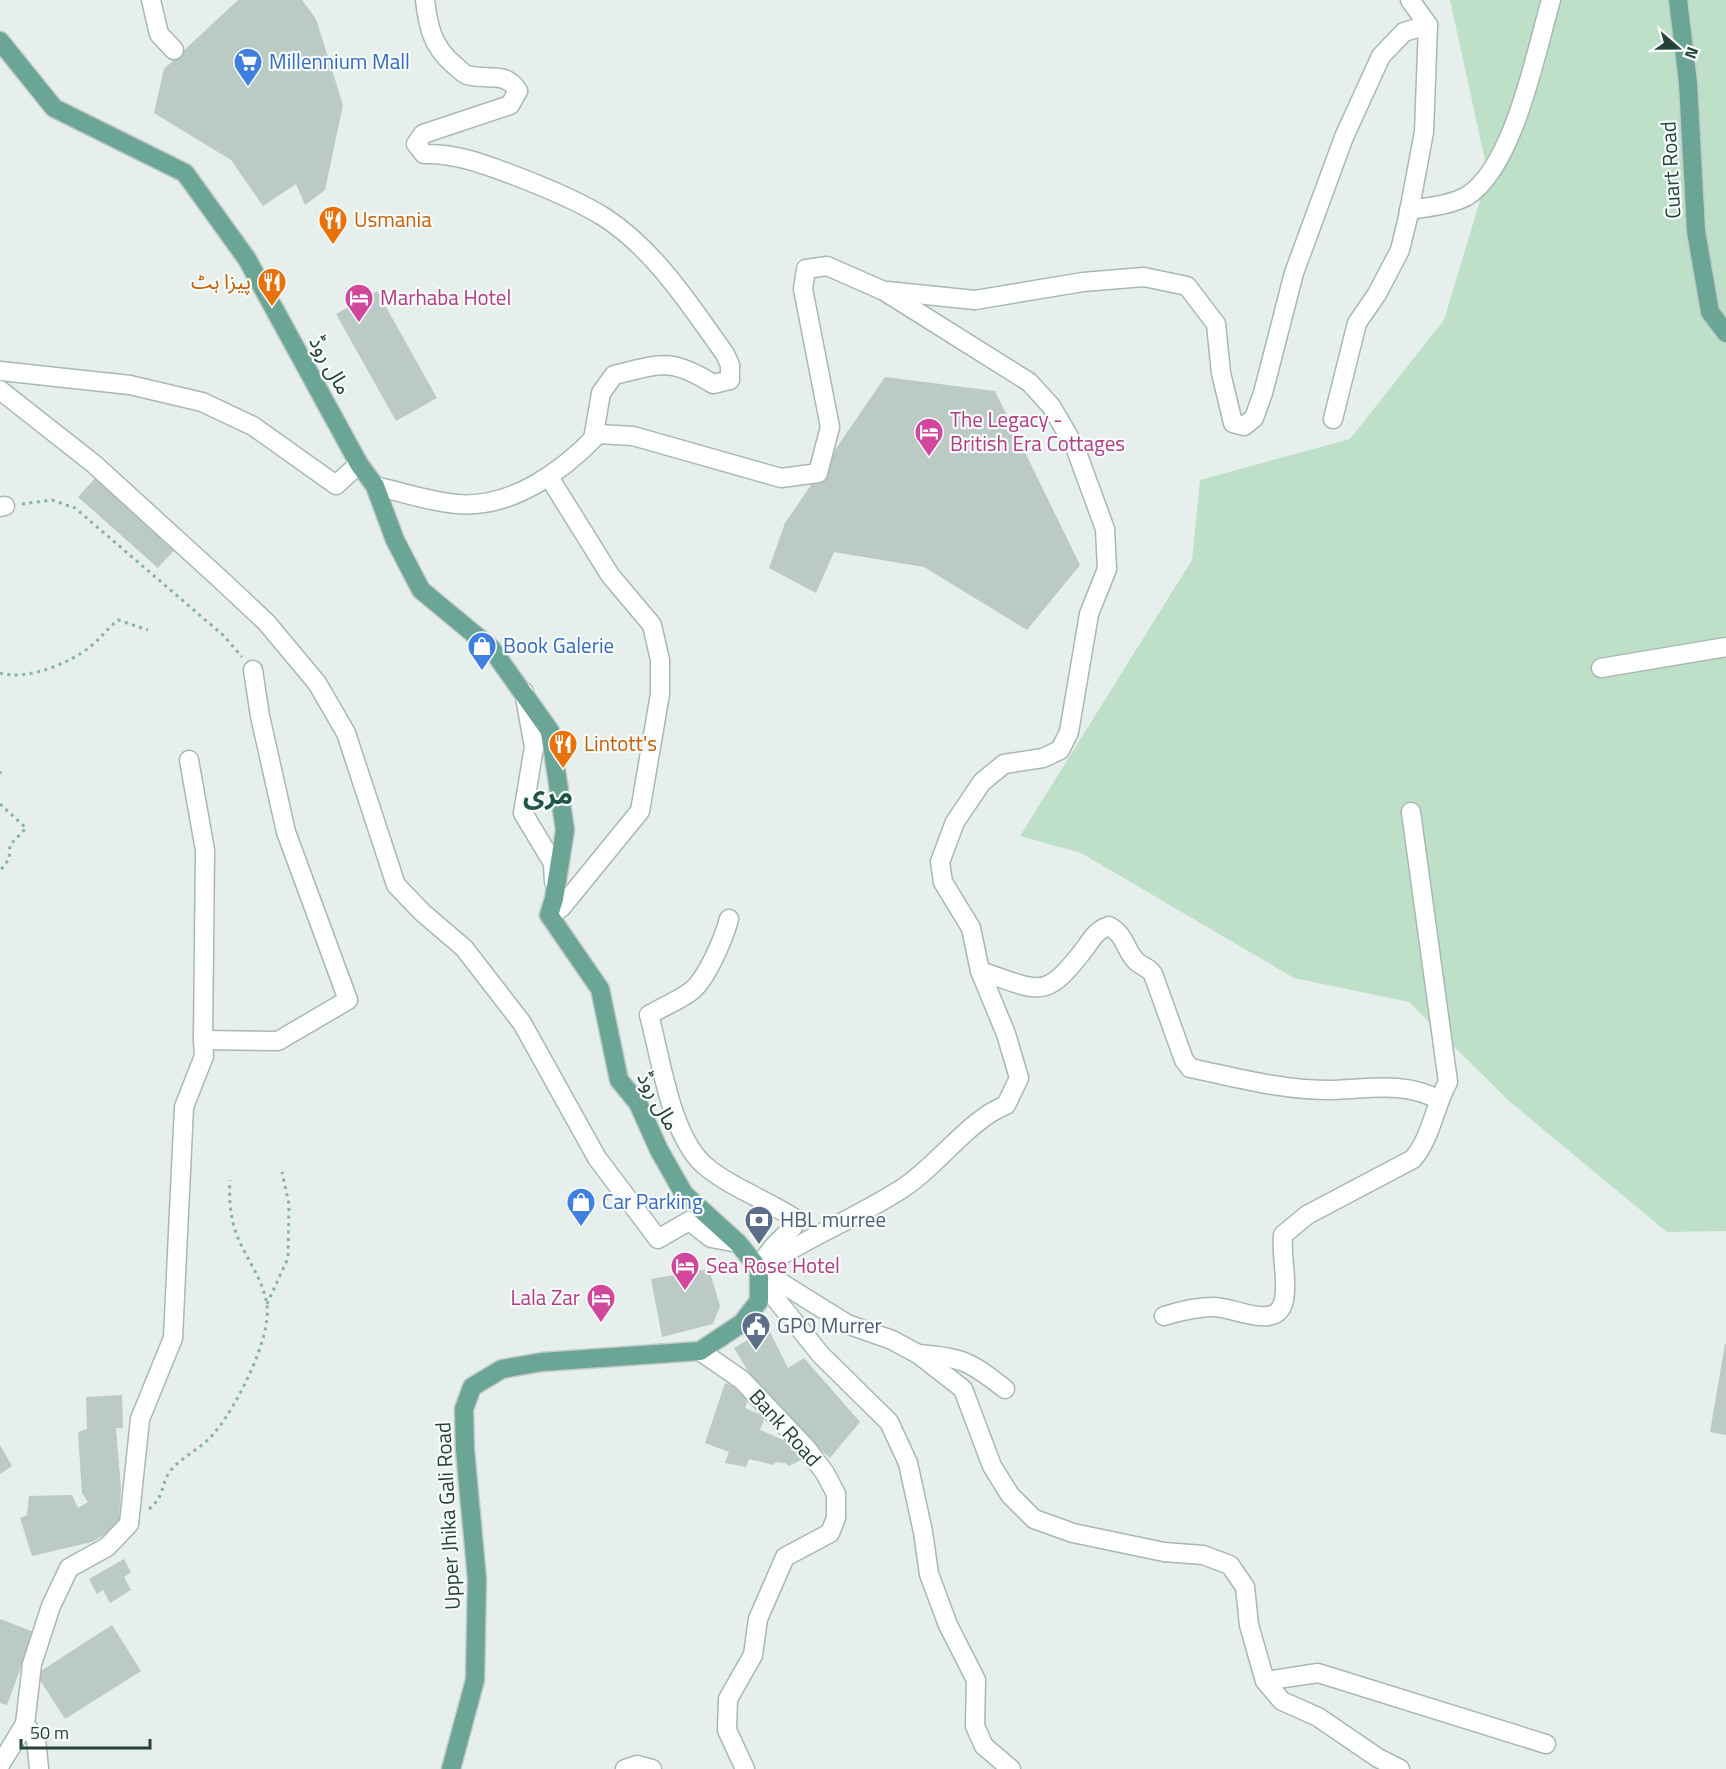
<svg xmlns="http://www.w3.org/2000/svg" width="1726" height="1769" font-family="'Titillium Web','Noto Sans Arabic',sans-serif">
	<rect width="100%" height="100%" fill="#e6efeb"/>
	<!-- green -->
	<polygon fill="#bfe0c8" points="1450,0 1726,0 1726,1231 1667,1232 1509,1101 1409,1002 1294,978 1081,853 1020,836 1192,560 1200,480 1350,439 1444,320 1488,174"/>
	<!-- building -->
	<g fill="#bbcac4">
		<polygon points="238,0 302,0 316,19 343,105 325,190 305,205 296,184 263,206 231,160 154,113 164,69"/>
		<polygon points="377,291 437,398 396,421 336,314"/>
		<polygon points="885,377 995,391 1080,565 1027,630 924,567 834,552 816,593 769,568 785,523"/>
		<polygon points="98,475 178,546 158,568 78,497"/>
		<polygon points="709,1269 720,1306 713,1324 662,1337 651,1279"/>
		<polygon points="768,1328 788,1368 804,1358 860,1422 830,1458 769,1406 734,1348"/>
		<polygon points="1725,1344 1726,1344 1726,1435 1710,1432"/>
		<polygon points="725,1383 751,1393 745,1408 765,1417 760,1430 795,1445 805,1458 789,1466 785,1463 775,1462 774,1465 749,1459 746,1467 725,1463 729,1452 705,1443"/>
		<polygon points="122,1395 123,1428 116,1428 121,1489 119,1521 112,1530 92,1542 32,1556 20,1518 27,1515 29,1496 72,1495 78,1508 88,1502 82,1493 78,1432 87,1429 86,1397"/>
		<polygon points="0,1445 12,1466 0,1474"/>
		<polygon points="124,1559 131,1572 124,1577 131,1590 110,1603 103,1590 97,1594 89,1579"/>
		<polygon points="0,1619 34,1632 7,1705 0,1703"/>
		<polygon points="112,1625 141,1671 65,1719 36,1674"/>
	</g>
	<g fill="none" stroke-linecap="round" stroke-linejoin="round">
		<!-- minor casing -->
		<g stroke="#a8b8b2" stroke-width="21">
			<g id="minor">
				<polyline points="151,0 159,34 174,50"/>
				<path d="M 425,0 C 428,26 432,45 452,63 C 457,67 462,73 467,75 C 488,81 505,70 518,91 L 510,105 L 423,134 L 416,144 L 424,154 C 455,153 484,164 513,175 C 542,186 577,200 604,217 C 655,250 690,305 725,354 L 730,365 L 730,380 L 713,384 C 670,357 661,364 614,375 L 601,393 L 593,439"/>
				<polyline points="1410,0 1428,25"/>
				<path d="M 1409,210 C 1428,207 1451,205 1467,196 C 1514,167 1536,51 1551,0"/>
				<polyline points="887,291 975,300 1083,282 1144,277 1187,286 1216,324 1221,373 1233,423 1244,426 1254,418 1263,393 1294,273 1344,137 1381,56 1404,32 1428,25 1424,132 1408,217 1400,250 1377,294 1357,323 1333,419"/>
				<polyline points="0,371 130,385 202,402 253,426 336,485 359,464"/>
				<polyline points="0,390 94,464 219,578 266,622 317,683 346,733 396,885 423,913 464,948 522,1023 597,1158 658,1239 689,1221 711,1238 738,1243"/>
				<polyline points="549,477 610,575 652,625 660,660 660,694 640,811 561,908 549,915"/>
				<path d="M 375,486 C 402,492 430,502 457,504 C 511,509 563,471 598,434 L 633,436 L 781,478 L 818,473 L 830,427 L 803,289 L 806,269 L 827,266 L 884,291 L 1029,382 L 1051,406 L 1075,447 L 1105,529 L 1107,569 L 1089,614 L 1069,732 L 1060,750 L 1043,758 L 1004,764 L 982,782 L 955,822 L 940,862 L 943,882 L 971,928 L 980,971 L 1006,1034 L 1019,1078 L 1006,1105 C 968,1120 937,1167 900,1190 C 854,1219 804,1239 759,1269"/>
				<polyline points="0,507 5,506"/>
				<polyline points="1601,668 1726,647"/>
				<polyline points="524,692 534,747 523,813 553,863 554,882"/>
				<polyline points="189,760 205,850 203,1040"/>
				<path d="M 729,919 C 724,938 706,981 690,992 C 678,1001 662,1007 649,1015 C 661,1058 670,1133 703,1164 C 729,1187 765,1199 794,1218 L 793,1227 L 773,1247 L 764,1259"/>
				<path d="M 980,971 C 1041,991 1044,1002 1086,947 C 1093,937 1097,930 1109,926 C 1126,935 1125,951 1137,962 C 1143,967 1148,967 1153,974 L 1184,1060 L 1190,1068 C 1234,1077 1281,1090 1326,1090 C 1364,1090 1403,1080 1439,1100"/>
				<polyline points="759,1269 847,1324 892,1340 918,1354 963,1389 992,1466 1010,1495 1034,1519 1073,1533 1164,1552 1203,1555 1230,1565 1245,1587 1249,1625 1265,1681 1282,1701 1318,1717 1378,1758 1400,1769"/>
				<polyline points="760,1270 775,1298 821,1355 889,1422 908,1463 923,1532 929,1574 948,1625 976,1680 975,1726 984,1746 1011,1769"/>
				<path d="M 1164,1316 C 1180,1311 1197,1307 1214,1307 C 1235,1307 1277,1332 1284,1300 C 1288,1279 1281,1257 1283,1235 L 1307,1215 L 1413,1159 C 1432,1136 1434,1107 1448,1082 L 1411,812"/>
				<polyline points="700,1351 742,1380 807,1449 825,1473 836,1494 836,1518 830,1533 785,1557 758,1619 753,1655 728,1699 727,1730 745,1769"/>
				<path d="M 918,1354 C 962,1357 971,1362 1005,1389"/>
				<polyline points="1265,1681 1318,1673 1546,1744"/>
				<polyline points="25,1724 36,1739 39,1769"/>
				<polyline points="0,1765 25,1724 32,1664 51,1606 69,1568 107,1547 129,1524 140,1419 173,1338 184,1107 204,1056 203,1040 278,1041 348,1000 286,832 260,716 253,670"/>
				<polyline points="625,1769 637,1765 652,1769"/>
			</g>
		</g>
		<!-- major casing -->
		<g stroke="#c2cac8" stroke-width="21">
			<g id="major">
				<polyline points="1678,0 1688,83 1696,231 1710,312 1726,333"/>
				<polyline points="0,41 54,108 185,173 247,259 359,464 375,486 395,540 421,590 491,648 550,731 565,830 554,899 549,915 600,989 619,1080 638,1103 659,1150 684,1194 738,1243 759,1269 759,1301 742,1323 700,1351 542,1362 502,1369 472,1387 464,1409 465,1450 477,1579 475,1680 451,1769"/>
			</g>
		</g>
		<!-- path -->
		<g stroke="#86b3a5" stroke-width="3" stroke-dasharray="3 4.5" stroke-linecap="butt">
			<polyline points="22,504 52,500 75,508 224,636 242,657"/>
			<path d="M 0,673 C 26,681 71,663 91,646 C 101,638 108,628 118,620 L 148,630"/>
			<polyline points="0,771 0,777"/>
			<polyline points="0,804 26,828 10,845 9,859 0,871"/>
			<polyline points="267,1304 288,1258 289,1204 282,1172"/>
			<path d="M 149,1509 C 166,1495 160,1484 171,1470 C 184,1455 204,1447 216,1431 C 237,1405 271,1339 267,1306 C 264,1279 243,1255 235,1230 C 230,1214 229,1197 230,1180"/>
		</g>
		<!-- minor -->
		<use href="#minor" stroke="#fff" stroke-width="18"/>
		<!-- major -->
		<use href="#major" stroke="#6aa596" stroke-width="18"/>
	</g>
	<!-- icons -->
	<defs>
		<g id="supermarket-pin" transform="scale(1.5)"><path d="M0 17L-7.5 6A9.5 9.5 0 1 1 7.5 6Z" fill="#3f7fe0" stroke="#f7fbf9"/><path d="M-6-5.5h2.5l.6 2H6L4.5 2H-2.5L-4.4-4H-6ZM-1.5 3.2a1.3 1.3 0 1 0 .1 0ZM3 3.2a1.3 1.3 0 1 0 .1 0Z" fill="#fff"/></g>
		<g id="restaurant-pin" transform="scale(1.5)"><path d="M0 17L-7.5 6A9.5 9.5 0 1 1 7.5 6Z" fill="#e8710a" stroke="#f7fbf9"/><path d="M-5-6h1v4h1v-4h1v4h1v-4h1v5L-1.5 .5V6h-2V.5L-5-1ZM5-6V6H3V1.5H1.5Q1.5-4 5-6Z" fill="#fff"/></g>
		<g id="hotel-pin" transform="scale(1.5)"><path d="M0 17L-7.5 6A9.5 9.5 0 1 1 7.5 6Z" fill="#d1479c" stroke="#f7fbf9"/><path d="M-6-4.5h1.5V1H6V5H4.5V3h-9V5H-6ZM-4 0a1.8 1.8 0 1 1 3.6 0ZM.5 0V-2.5h3Q6-2.5 6 0Z" fill="#fff"/></g>
		<g id="shop-pin" transform="scale(1.5)"><path d="M0 17L-7.5 6A9.5 9.5 0 1 1 7.5 6Z" fill="#3f7fe0" stroke="#f7fbf9"/><path d="M-5-2.5h2.3a2.7 3.5 0 0 1 5.4 0H5L5.5 6h-11ZM-1.5-2.5h3a1.5 2.3 0 0 0-3 0Z" fill="#fff"/></g>
		<g id="bank-pin" transform="scale(1.5)"><path d="M0 17L-7.5 6A9.5 9.5 0 1 1 7.5 6Z" fill="#5c6f8a" stroke="#f7fbf9"/><path d="M-6-4H6V4H-6ZM0-2.3a2.3 2.3 0 1 0 0 4.6a2.3 2.3 0 1 0 0-4.6Z" fill="#fff"/></g>
		<g id="civic-pin" transform="scale(1.5)"><path d="M0 17L-7.5 6A9.5 9.5 0 1 1 7.5 6Z" fill="#5c6f8a" stroke="#f7fbf9"/><path d="M-.6-6.5H3V-4.5H.6V-3L4-1V1h2V6H-6V1h2V-1L-.6-3ZM-1.2 2.5V6h2.4V2.5Z" fill="#fff"/></g>
	</defs>
	<g fill-rule="evenodd">
		<use href="#supermarket-pin" x="248" y="62"/>
		<use href="#restaurant-pin" x="333" y="220"/>
		<use href="#restaurant-pin" x="272" y="282"/>
		<use href="#hotel-pin" x="359" y="298"/>
		<use href="#hotel-pin" x="929" y="432"/>
		<use href="#shop-pin" x="482" y="646"/>
		<use href="#restaurant-pin" x="563" y="744"/>
		<use href="#shop-pin" x="581" y="1202"/>
		<use href="#bank-pin" x="759" y="1220"/>
		<use href="#hotel-pin" x="685" y="1266"/>
		<use href="#hotel-pin" x="601" y="1298"/>
		<use href="#civic-pin" x="756" y="1326"/>
	</g>
	<g text-anchor="middle" stroke-width="4.5" stroke-linejoin="round" paint-order="stroke">
		<!-- shop labels -->
		<g font-size="21" fill="#366cbe" stroke="#f7fbf9" text-anchor="start">
			<text x="269" y="69">Millennium Mall</text>
			<text x="503" y="653">Book Galerie</text>
			<text x="602" y="1209">Car Parking</text>
		</g>
		<!-- street labels -->
		<g font-size="21" fill="#24423a" stroke="#f7fbf9">
			<text transform="translate(1671 170) rotate(-93)" y="7">Cuart Road</text>
			<text transform="translate(330 365) rotate(61)" y="7">مال روڈ</text>
			<text transform="translate(658 1101) rotate(61)" y="7">مال روڈ</text>
			<text transform="translate(785 1428) rotate(48)" y="7">Bank Road</text>
			<text transform="translate(448 1516) rotate(-93)" y="7">Upper Jhika Gali Road</text>
		</g>
		<!-- food labels -->
		<g font-size="21" fill="#c56008" stroke="#f7fbf9" text-anchor="start">
			<text x="354" y="227">Usmania</text>
			<text x="251" y="289" text-anchor="end">پیزا ہٹ</text>
			<text x="584" y="751">Lintott's</text>
		</g>
		<!-- hotel labels -->
		<g font-size="21" fill="#b23c85" stroke="#f7fbf9" text-anchor="start">
			<text x="380" y="305">Marhaba Hotel</text>
			<text x="950" y="427">The Legacy -<tspan x="950" dy="24">British Era Cottages</tspan></text>
			<text x="706" y="1273">Sea Rose Hotel</text>
			<text x="580" y="1305" text-anchor="end">Lala Zar</text>
		</g>
		<!-- service labels -->
		<g font-size="21" fill="#4e5e75" stroke="#f7fbf9" text-anchor="start">
			<text x="780" y="1227">HBL murree</text>
			<text x="777" y="1333">GPO Murrer</text>
		</g>
		<!-- district labels -->
		<g font-size="27" font-weight="bold" fill="#1f5548" stroke="#f7fbf9">
			<text x="548" y="804">مری</text>
		</g>
	</g>
	<!-- north arrow -->
	<g transform="translate(1678 48) rotate(110)" stroke="#f7fbf9" stroke-width="4.5" paint-order="stroke">
	<path d="M0-4.5L10 22L0 15L-10 22Z" fill="#24423a"/>
	<text y="-9" font-size="16" font-weight="bold" text-anchor="middle" fill="#24423a">N</text>
	</g>
	<!-- scale -->
	<path d="M21 1739v9h129v-9" fill="none" stroke="#24423a" stroke-width="3"/>
	<text x="30" y="1739" font-size="18" fill="#24423a" stroke="#f7fbf9" stroke-width="4.5" paint-order="stroke">50 m</text>
</svg>
